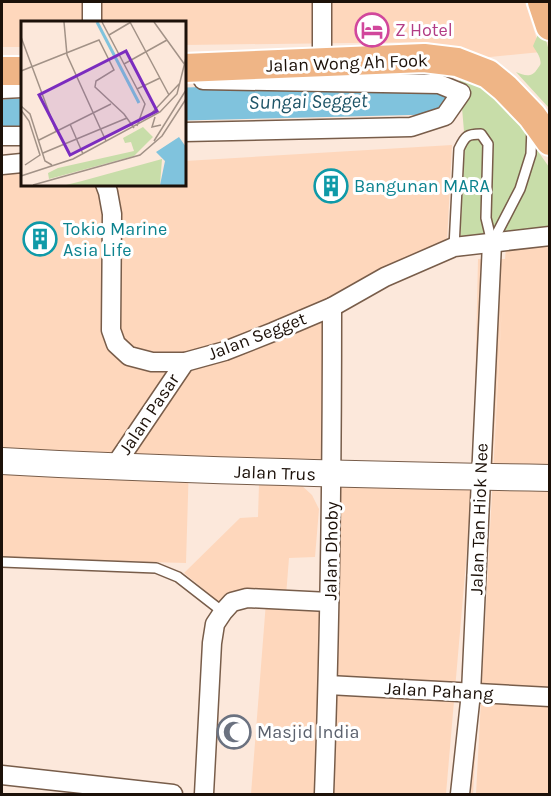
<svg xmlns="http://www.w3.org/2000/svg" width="551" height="796" font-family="Karla,sans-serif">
	<rect width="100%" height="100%" fill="#fce8db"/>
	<!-- built -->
	<g fill="#fed7bc">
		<polygon points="2,2 525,2 541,52 480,58 427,42 185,45 184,22 22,22 22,47 2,47"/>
		<polygon points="452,145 447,242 326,304 325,466 189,463 186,563 2,558 2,171 22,171 22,184 184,184 185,161"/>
		<polygon points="549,243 549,794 476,794 502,304 473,794 453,794 464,696 471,504 446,794 251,794 266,602 322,605 324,485 473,484 478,259 505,259 506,248"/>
		<polygon points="259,484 300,484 312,495 319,509 315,557 289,558 286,596 220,603 184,573 240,518 258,517"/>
	</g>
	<!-- green -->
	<g fill="#c8dda9">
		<path d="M 542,25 L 549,51 L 549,108 L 516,72 C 525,76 532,78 538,68 C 541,64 541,64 540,59 C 539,54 535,50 533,46 Z"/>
		<polygon points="459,73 490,90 521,127 549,167 549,233 460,242 465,143"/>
	</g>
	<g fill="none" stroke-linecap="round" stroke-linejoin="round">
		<!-- river -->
		<g stroke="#80c3dd" stroke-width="33">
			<polyline points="184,104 431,98"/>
			<polyline points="2,116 22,115"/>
		</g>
		<!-- lane casing -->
		<g stroke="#785d4a" stroke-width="12">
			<g id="lane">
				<polyline points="492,243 520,189 531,154 532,128"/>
				<path d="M 454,247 L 459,149 C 465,136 467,134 481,134 L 488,144 L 486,218 L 492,243"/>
				<polyline points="2,562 156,568 178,577 223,612"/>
			</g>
		</g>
		<!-- street casing -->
		<g stroke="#785d4a" stroke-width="21">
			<g id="street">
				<polyline points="92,2 92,22"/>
				<polyline points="322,63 322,2"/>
				<polyline points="2,89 22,88"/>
				<polyline points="184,132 411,127 445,116 461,93 439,84 203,80"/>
				<polyline points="2,136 22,136"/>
				<polyline points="2,165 22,163"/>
				<polyline points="105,184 108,192 112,214 111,330 116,344 129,356 152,362 185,362 225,351 273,332 332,307 385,277 454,247 550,236"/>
				<polyline points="114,467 185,362"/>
				<polyline points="328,685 550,697"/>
				<polyline points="2,775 173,794"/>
				<polyline points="204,794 212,643 215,624 223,612 232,602 247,598 329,602"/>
				<path d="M 324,794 C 330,632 332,469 332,307"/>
				<polyline points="460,794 471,693 492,243"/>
			</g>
		</g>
		<!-- secondary casing -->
		<g stroke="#785d4a" stroke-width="28">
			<path id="secondary" d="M 2,461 C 184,471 367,475 550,478"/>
		</g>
		<!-- primary casing -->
		<g stroke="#fff" stroke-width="32">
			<g id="primary">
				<polyline points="542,2 550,26"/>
				<polyline points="184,68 424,58 457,62 488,74 505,88 532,116 550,141"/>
				<polyline points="2,71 22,71"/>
			</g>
		</g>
		<!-- lane -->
		<use href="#lane" stroke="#fff" stroke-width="9"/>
		<!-- street -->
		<use href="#street" stroke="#fff" stroke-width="18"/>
		<!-- secondary -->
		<use href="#secondary" stroke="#fff" stroke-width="26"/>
		<!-- primary -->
		<use href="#primary" stroke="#efb586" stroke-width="28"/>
	</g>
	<!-- icons -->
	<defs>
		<g id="hotel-ring" transform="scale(1.725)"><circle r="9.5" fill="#fff" stroke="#d1479c" stroke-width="1.5"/><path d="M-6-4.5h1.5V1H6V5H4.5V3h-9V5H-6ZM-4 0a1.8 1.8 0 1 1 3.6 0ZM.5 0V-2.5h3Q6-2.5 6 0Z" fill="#d1479c"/></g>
		<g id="building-ring" transform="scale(1.725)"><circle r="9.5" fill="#fff" stroke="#0f9aa8" stroke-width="1.5"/><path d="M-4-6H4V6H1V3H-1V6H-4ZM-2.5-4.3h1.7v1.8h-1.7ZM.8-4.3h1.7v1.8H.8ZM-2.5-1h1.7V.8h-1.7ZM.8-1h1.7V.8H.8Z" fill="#0f9aa8"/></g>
		<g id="mosque-ring" transform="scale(1.725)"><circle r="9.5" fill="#fff" stroke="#6b7280" stroke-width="1.5"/><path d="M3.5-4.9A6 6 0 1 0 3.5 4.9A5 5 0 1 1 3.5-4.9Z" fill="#6b7280"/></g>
	</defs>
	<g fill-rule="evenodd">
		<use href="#hotel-ring" x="372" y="30"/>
		<use href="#building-ring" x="331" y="186"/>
		<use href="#building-ring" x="40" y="239"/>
		<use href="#mosque-ring" x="234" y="732"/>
	</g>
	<g text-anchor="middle" stroke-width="6" stroke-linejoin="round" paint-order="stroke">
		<!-- hotel labels -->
		<g font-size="18" fill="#b23c85" stroke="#fff" text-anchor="start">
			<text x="395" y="36">Z Hotel</text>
		</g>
		<!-- street labels -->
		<g font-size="18" fill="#1c1109" stroke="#fff">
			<text transform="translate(347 63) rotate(-2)" y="6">Jalan Wong Ah Fook</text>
			<text transform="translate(257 336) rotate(-21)" y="6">Jalan Segget</text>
			<text transform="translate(149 414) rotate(-56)" y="6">Jalan Pasar</text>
			<text transform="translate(275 473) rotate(2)" y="6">Jalan Trus</text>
			<text transform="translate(479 519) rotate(-88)" y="6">Jalan Tan Hiok Nee</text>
			<text transform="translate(331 551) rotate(-89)" y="6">Jalan Dhoby</text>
			<text transform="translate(439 691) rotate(3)" y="6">Jalan Pahang</text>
		</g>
		<!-- culture labels -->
		<g font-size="18" fill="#0d838f" stroke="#fff" text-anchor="start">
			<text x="354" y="192">Bangunan MARA</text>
			<text x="63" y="235">Tokio Marine<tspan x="63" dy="21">Asia Life</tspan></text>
		</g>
		<!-- worship labels -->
		<g font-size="18" fill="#5b616d" stroke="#fff" text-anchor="start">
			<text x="257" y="738">Masjid India</text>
		</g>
		<!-- water labels -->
		<g font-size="20" font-style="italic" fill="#1e5467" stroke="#fff">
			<text transform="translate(308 101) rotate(-1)" y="7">Sungai Segget</text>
		</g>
	</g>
	<!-- overview -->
	<g transform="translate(21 21)">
		<rect width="165" height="165" fill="#fce8db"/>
		<path d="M 122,106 L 132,116 L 113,135 L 28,158 L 27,152 L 37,147 L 113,130 L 110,121 L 104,122 L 102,117 ZM 141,138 L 139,164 L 45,164 L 61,160 Z" fill="#c8dda9"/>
		<path d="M 158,116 L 165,126 L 165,164 L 139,164 L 144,140 L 135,131 Z" fill="#80c3dd"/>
		<path fill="none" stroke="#80c3dd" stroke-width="3" d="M 76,1 L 118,82"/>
		<path fill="none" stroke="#a29287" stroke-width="1.5" d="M 43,1 L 46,34 L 85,120M 81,1 L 124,83 L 116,105M 109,1 L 148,74M 133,1 L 164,44M 88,14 L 110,1M 0,16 L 35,110M 103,43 L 146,19M 0,50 L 78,19 L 93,49 L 75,60 L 74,66 L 103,93 L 113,107M 116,68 L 139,57M 0,85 L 9,93 L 24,140 L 31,144M 0,89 L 8,100 L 19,134 L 4,144M 128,95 L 159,62M 134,96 L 131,106 L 140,104M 49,103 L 62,133M 18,119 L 90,83M 133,120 L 165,69M 22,132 L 106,97M 0,155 L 52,138 L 139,91 L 156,73 L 165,37M 12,164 L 119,134 L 141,115 L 165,78"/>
		<path fill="#7b2cbf" fill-opacity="0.15" stroke="#7b2cbf" stroke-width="3" d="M 105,30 L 136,90 L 49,134 L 18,74 Z"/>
		<rect width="165" height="165" fill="none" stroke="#1c1109" stroke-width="3"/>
	</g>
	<!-- border -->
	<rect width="551" height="796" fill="none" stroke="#1c1109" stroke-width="6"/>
</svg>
